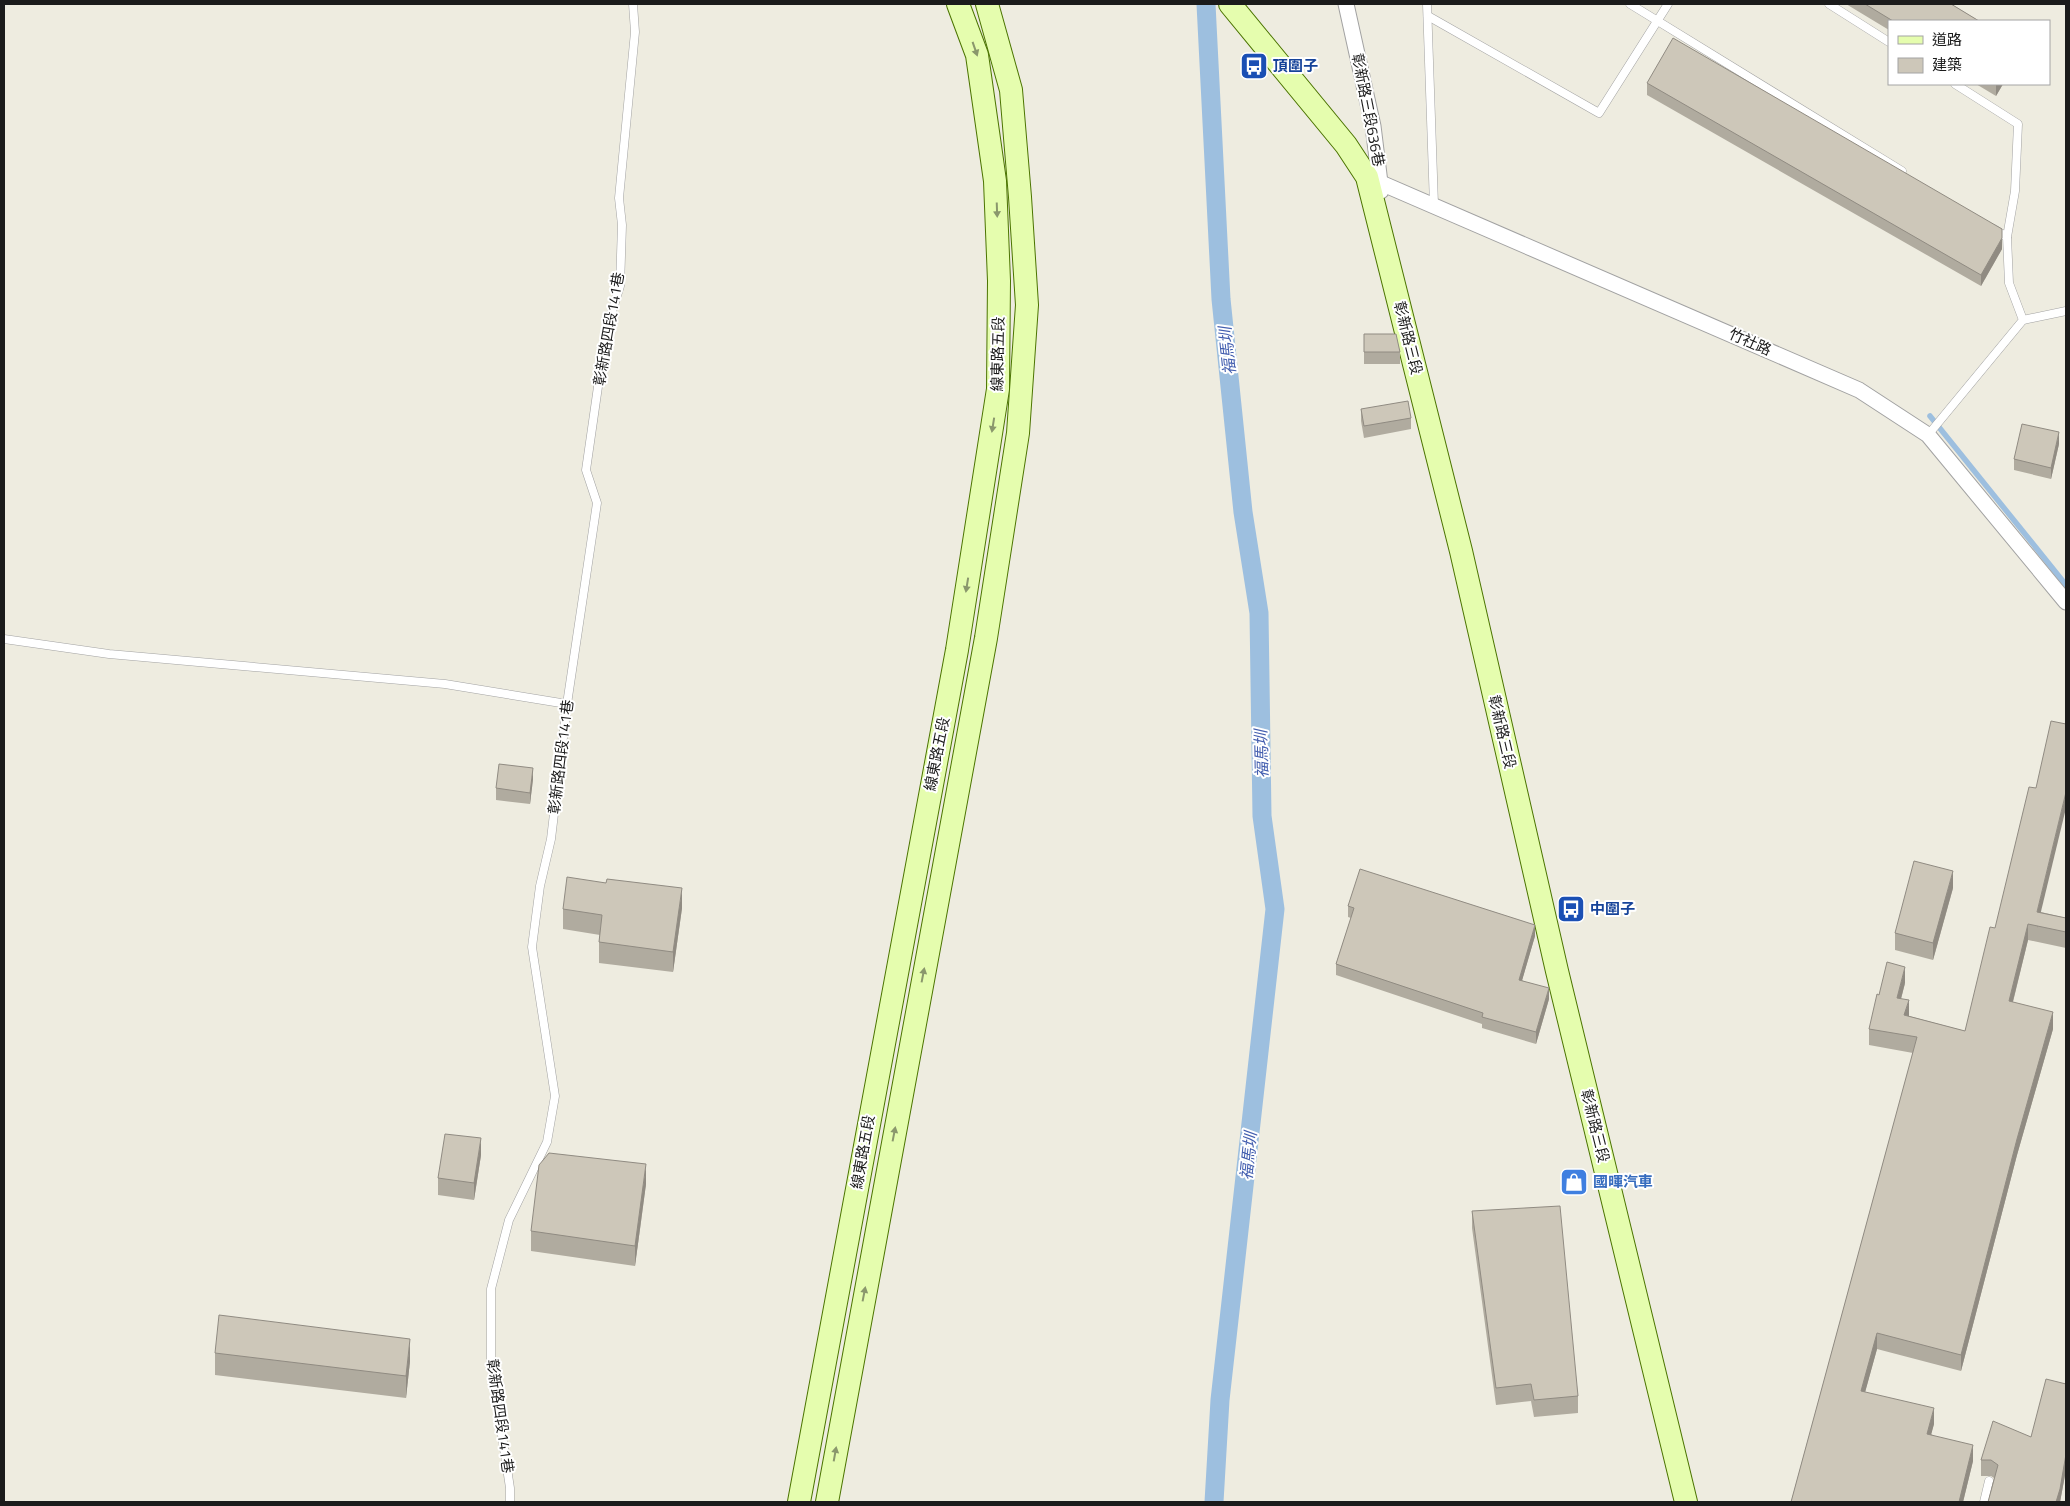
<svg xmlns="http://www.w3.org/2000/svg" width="2070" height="1506" font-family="'Titillium Web','Noto Sans TC',sans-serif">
	<rect width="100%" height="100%" fill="#eeece0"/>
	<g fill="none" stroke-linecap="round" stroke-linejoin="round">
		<!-- stream -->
		<polyline stroke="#9dbfdf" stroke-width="5.5" points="1930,416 2066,585"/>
		<!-- canal -->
		<polyline stroke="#9dbfdf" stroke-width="19" points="1206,4 1221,299 1243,512 1259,613 1262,816 1275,909 1220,1400 1214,1502"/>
		<!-- lane casing -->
		<g stroke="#a2a2a2" stroke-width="9">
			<g id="lane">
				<polyline points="1427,4 1434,205"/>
				<polyline points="1630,4 1902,171"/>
				<polyline points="1829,4 1889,42"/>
				<polyline points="1428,16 1599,113 1668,4"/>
				<polyline points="1994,229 2007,237"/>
				<polyline points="2023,320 2066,311"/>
				<polyline points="1928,435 2023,320 2009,283 2007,237 2015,191 2018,124 1955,84"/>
				<polyline points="4,639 109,654 445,684 567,704"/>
				<polyline points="510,1502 510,1488 491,1363 491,1289 509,1220 547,1142 555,1096 532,947 540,886 551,839 567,704 597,503 586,470 606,331 620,286 622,225 619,198 635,32 633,4"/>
				<polyline points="1984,1502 1989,1481"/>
			</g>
		</g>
		<!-- street casing -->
		<g stroke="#a2a2a2" stroke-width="17">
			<g id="street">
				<polyline points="1346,4 1373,126 1381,191"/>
				<polyline points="1367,177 1859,390 1928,435 2066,602"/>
			</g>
		</g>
		<!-- secondary casing -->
		<g stroke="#4b7400" stroke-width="24">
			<g id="secondary">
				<polyline points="1230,4 1346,145 1367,177 1461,551 1557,971 1686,1502"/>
				<polyline points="799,1502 957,650 998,389 999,281 995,181 977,55 958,4"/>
				<polyline points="827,1502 986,638 1018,433 1027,305 1020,197 1011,90 987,4"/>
			</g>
		</g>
		<!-- lane -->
		<use href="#lane" stroke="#fff" stroke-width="8"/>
		<!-- street -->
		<use href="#street" stroke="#fff" stroke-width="15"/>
		<!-- secondary -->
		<use href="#secondary" stroke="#e5fdae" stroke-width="22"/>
	</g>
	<!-- wall -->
	<g fill="#b0ab9f">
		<polygon points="1846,4 1951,4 1979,21 1889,21 1889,30"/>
		<polygon points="1647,83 2002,249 1981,286 1647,95"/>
		<polygon points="1976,84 2003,84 1996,96"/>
		<polygon points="1364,334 1400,352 1400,364 1364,364"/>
		<polygon points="1361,409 1411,418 1411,429 1364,438 1361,421"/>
		<polygon points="2059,444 2051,479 2014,470 2014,459"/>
		<polygon points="533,779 530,804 496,800 496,788"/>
		<polygon points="1953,888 1933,960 1895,950 1895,933"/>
		<polygon points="1348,906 1535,936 1522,980 1549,999 1536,1044 1482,1028 1482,1024 1336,975 1336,964 1351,918 1348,917"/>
		<polygon points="682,908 673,972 599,963 599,942 600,935 563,929 563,909"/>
		<polygon points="2041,912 2066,918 2066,948 2028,940 2013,1002 2053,1029 2017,1155 1961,1371 1877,1349 1865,1392 1934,1424 1931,1434 1973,1461 1963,1502 1791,1502 1913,1053 1869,1045 1869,1029 1905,983 1901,999 1909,1016 1965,1031 1995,928"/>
		<polygon points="481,1155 474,1200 438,1195 438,1178"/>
		<polygon points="646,1184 635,1266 531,1251 531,1231"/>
		<polygon points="1472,1211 1578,1396 1578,1413 1534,1417 1531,1401 1496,1405 1472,1228"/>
		<polygon points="215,1353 410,1361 406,1398 215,1375"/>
		<polygon points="2066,1384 2066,1470 2060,1502 1988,1502 1994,1478 1991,1476 1981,1476 1981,1460 2031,1437"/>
	</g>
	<!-- shaded-wall -->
	<g fill="#908b82">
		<polygon points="1996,84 2003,84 1996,96"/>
		<polygon points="2002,238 2002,249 1981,286 1981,275"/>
		<polygon points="2059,432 2059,444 2051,479 2051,468"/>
		<polygon points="533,768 533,779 530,804 530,793"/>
		<polygon points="2066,792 2066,808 2037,928 2037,912"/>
		<polygon points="1953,871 1953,888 1933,960 1933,943"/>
		<polygon points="682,888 682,908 673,972 673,952"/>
		<polygon points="2028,924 2028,940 2009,1017 2009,1001"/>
		<polygon points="1535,925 1535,936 1519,991 1519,980"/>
		<polygon points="1905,967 1905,983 1897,1014 1897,998"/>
		<polygon points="1549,988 1549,999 1536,1044 1536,1032"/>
		<polygon points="1909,1000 1909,1016 1904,1031 1904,1015"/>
		<polygon points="2053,1012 2053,1029 2017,1155 1961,1371 1961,1355 2017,1139"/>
		<polygon points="481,1138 481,1155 474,1200 474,1183"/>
		<polygon points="646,1164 646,1184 635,1266 635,1246"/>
		<polygon points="1877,1333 1877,1349 1861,1407 1861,1391"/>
		<polygon points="410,1339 410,1361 406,1398 406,1376"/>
		<polygon points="1934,1408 1934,1424 1927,1450 1927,1434"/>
		<polygon points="1973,1445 1973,1461 1963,1502 1959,1502"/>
		<polygon points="2066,1454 2066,1470 2060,1502 2056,1502"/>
	</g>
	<!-- building -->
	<g fill="#cdc7b9" stroke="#908b82">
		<polygon points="1865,4 1951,4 1979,21 1893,21"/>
		<polygon points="1673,38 2002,229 2002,238 1981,275 1647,83"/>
		<polygon points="1364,334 1396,334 1400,352 1364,352"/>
		<polygon points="1408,401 1411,418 1364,426 1361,409"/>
		<polygon points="2022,424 2059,432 2051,468 2014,459"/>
		<polygon points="2051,721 2066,724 2066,792 2037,912 2066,918 2066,932 2028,924 2009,1001 2053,1012 2017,1139 1961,1355 1877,1333 1861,1391 1934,1408 1927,1434 1973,1445 1959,1502 1791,1502 1917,1037 1869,1029 1877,994 1879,995 1887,962 1905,967 1897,998 1909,1000 1904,1015 1965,1031 1990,927 1995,928 2029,787 2036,788"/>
		<polygon points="499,764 533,768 530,793 496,788"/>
		<polygon points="1914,861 1953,871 1933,943 1895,933"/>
		<polygon points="1360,869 1535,925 1519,980 1549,988 1536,1032 1482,1017 1483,1013 1336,964 1354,908 1348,906"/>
		<polygon points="567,877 606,883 607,879 682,888 673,952 599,942 602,915 563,909"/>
		<polygon points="445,1134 481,1138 474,1183 438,1178"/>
		<polygon points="549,1153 646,1164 635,1246 531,1231 539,1165"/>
		<polygon points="1560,1206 1578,1396 1534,1400 1531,1384 1496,1388 1472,1211"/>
		<polygon points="219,1315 410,1339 406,1376 215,1353"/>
		<polygon points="2046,1379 2066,1384 2066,1454 2060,1489 2056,1502 1988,1502 1998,1465 1991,1460 1981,1460 1993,1421 2031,1437"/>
	</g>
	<!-- one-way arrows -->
	<defs><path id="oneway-solid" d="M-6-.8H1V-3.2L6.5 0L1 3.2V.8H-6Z" transform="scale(1.25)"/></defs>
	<g fill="#8a976c">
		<use href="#oneway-solid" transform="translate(975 49) rotate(71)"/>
		<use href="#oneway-solid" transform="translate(997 210) rotate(88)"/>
		<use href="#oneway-solid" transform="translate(993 425) rotate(99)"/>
		<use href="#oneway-solid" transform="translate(967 585) rotate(99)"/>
		<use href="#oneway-solid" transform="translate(923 975) rotate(-79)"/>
		<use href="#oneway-solid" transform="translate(894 1134) rotate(-79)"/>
		<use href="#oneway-solid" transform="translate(864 1294) rotate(-79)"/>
		<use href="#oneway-solid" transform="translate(835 1454) rotate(-80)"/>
	</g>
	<!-- icons -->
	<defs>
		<g id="bus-square" transform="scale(1.4375)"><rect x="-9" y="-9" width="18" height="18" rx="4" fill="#1a4fb4" stroke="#fff"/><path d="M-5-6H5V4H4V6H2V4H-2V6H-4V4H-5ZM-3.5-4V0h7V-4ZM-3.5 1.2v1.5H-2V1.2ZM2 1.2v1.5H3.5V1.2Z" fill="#fff"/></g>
		<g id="shop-square" transform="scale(1.4375)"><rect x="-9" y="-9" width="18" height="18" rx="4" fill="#3f7fe0" stroke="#fff"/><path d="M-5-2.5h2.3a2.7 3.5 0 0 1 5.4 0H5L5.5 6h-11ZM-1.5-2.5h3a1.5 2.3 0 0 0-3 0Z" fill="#fff"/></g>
	</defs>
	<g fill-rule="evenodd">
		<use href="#bus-square" x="1254" y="66"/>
		<use href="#bus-square" x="1571" y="909"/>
		<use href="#shop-square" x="1574" y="1182"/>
	</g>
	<g text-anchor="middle" stroke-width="4" stroke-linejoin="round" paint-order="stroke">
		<!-- transit labels -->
		<g font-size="15" font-weight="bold" fill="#164399" stroke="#fff" text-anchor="start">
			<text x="1273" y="71">頂圍子</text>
			<text x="1590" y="914">中圍子</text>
		</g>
		<!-- street labels -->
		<g font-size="15" fill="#1b1b1b" stroke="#fff">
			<text transform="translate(1368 110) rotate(79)" y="5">彰新路三段636巷</text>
			<text transform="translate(609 329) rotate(-80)" y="5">彰新路四段141巷</text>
			<text transform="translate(1408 338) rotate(76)" y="5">彰新路三段</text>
			<text transform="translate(1750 342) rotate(24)" y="5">竹社路</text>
			<text transform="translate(998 354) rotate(-89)" y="5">線東路五段</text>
			<text transform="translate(1502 732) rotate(77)" y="5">彰新路三段</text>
			<text transform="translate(937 754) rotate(-79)" y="5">線東路五段</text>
			<text transform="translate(561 757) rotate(-83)" y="5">彰新路四段141巷</text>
			<text transform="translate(1595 1126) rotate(76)" y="5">彰新路三段</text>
			<text transform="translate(863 1152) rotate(-80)" y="5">線東路五段</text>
			<text transform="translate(500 1416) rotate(82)" y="5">彰新路四段141巷</text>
		</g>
		<!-- shop labels -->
		<g font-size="15" font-weight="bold" fill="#366cbe" stroke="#fff" text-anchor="start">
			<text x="1593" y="1187">國暉汽車</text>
		</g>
		<!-- water labels -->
		<g font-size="16" font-style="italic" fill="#435eaf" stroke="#fff">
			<text transform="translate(1227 351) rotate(-96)" y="6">福馬圳</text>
			<text transform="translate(1261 754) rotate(-91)" y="6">福馬圳</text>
			<text transform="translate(1248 1156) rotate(-84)" y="6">福馬圳</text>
		</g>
	</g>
	<!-- border -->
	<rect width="2070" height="1506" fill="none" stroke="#1b1b1b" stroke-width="10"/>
	<!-- legend -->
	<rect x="1888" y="20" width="162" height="65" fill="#ffffff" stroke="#a4a4a4"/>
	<rect x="1898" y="36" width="25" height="8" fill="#e5fdae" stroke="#a4a4a4"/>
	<text x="1932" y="45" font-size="15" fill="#1b1b1b">道路</text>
	<rect x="1898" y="58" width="25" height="15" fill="#cdc7b9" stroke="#a4a4a4"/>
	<text x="1932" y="70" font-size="15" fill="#1b1b1b">建築</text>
</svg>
